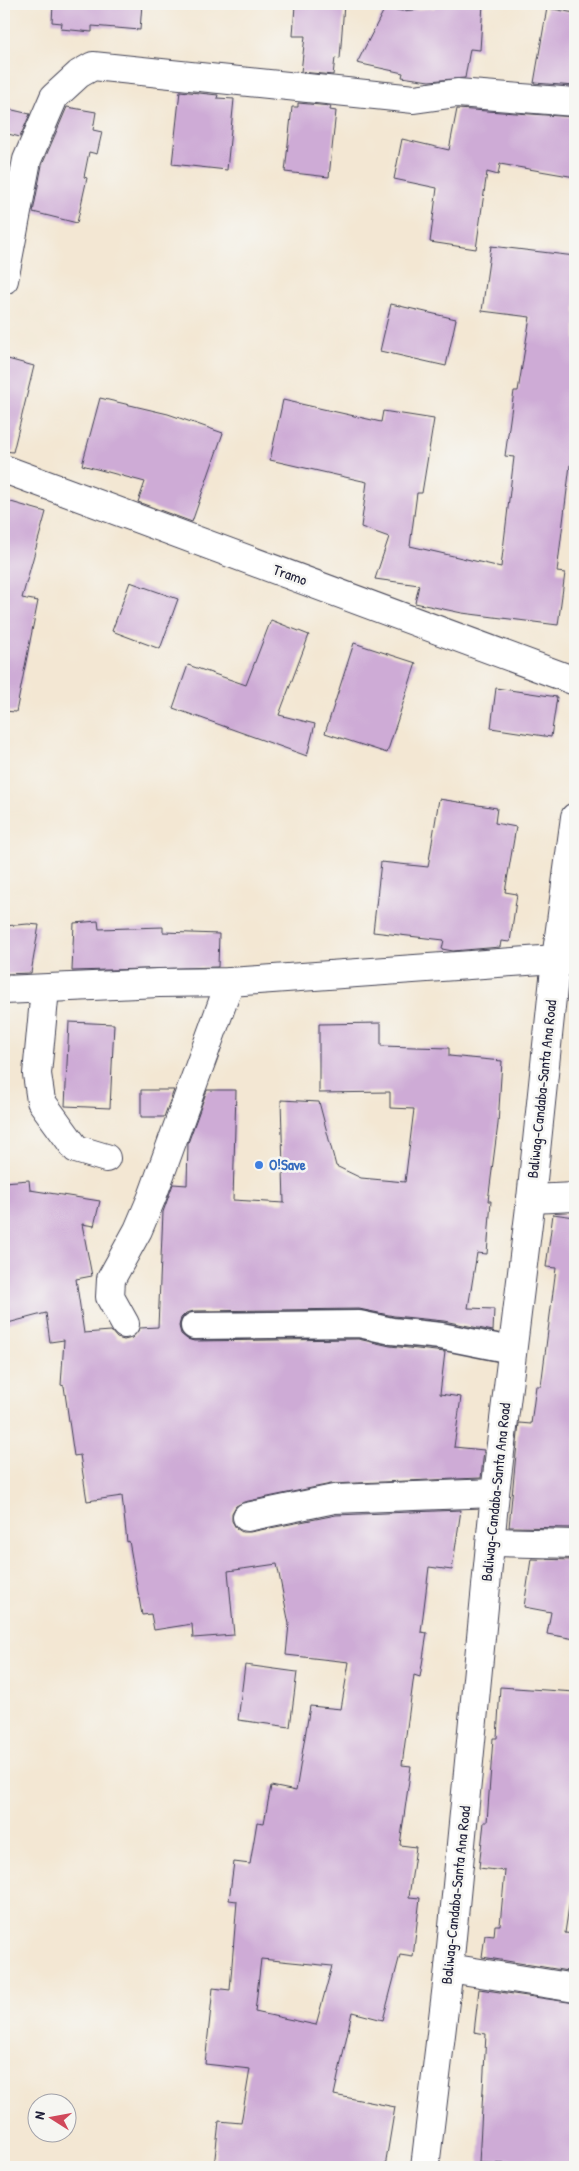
<svg xmlns="http://www.w3.org/2000/svg" width="579" height="2171" font-family="'Patrick Hand',sans-serif">
	<rect width="100%" height="100%" fill="#f6f6f2"/>
	<filter id="ink" filterUnits="userSpaceOnUse"><feTurbulence type="fractalNoise" baseFrequency=".02" numOctaves="2"/><feDisplacementMap in="SourceGraphic" scale="10" xChannelSelector="R" yChannelSelector="G"/><feConvolveMatrix kernelMatrix="1 2 1 2 8 2 1 2 1" color-interpolation-filters="sRGB"/></filter>
	<filter id="wash" filterUnits="userSpaceOnUse"><feTurbulence type="fractalNoise" baseFrequency=".0096" numOctaves="4" result="noise"/><feDisplacementMap in="SourceGraphic" scale="20" xChannelSelector="R" yChannelSelector="G"/><feGaussianBlur stdDeviation="1.12" result="paint"/><feColorMatrix in="noise" values="0 0 0 0 0 0 0 0 0 0 0 0 0 0 0 0 0 1.4 0 .05"/><feComposite in="paint" operator="in"/></filter>
	<g filter="url(#wash)">
		<rect width="100%" height="100%" fill="#f3e7d3"/>
		<g id="blocks">
			<!-- building -->
			<g fill="#ceabd6" fill-rule="evenodd">
				<polygon points="53,4 142,4 140,30 92,26 92,32 61,29 62,23 52,22"/>
				<polygon points="295,4 344,4 340,59 335,58 333,75 301,72 305,36 293,36"/>
				<polygon points="435,4 483,4 480,50 470,49 465,78 429,81 402,77 403,73 357,63 385,8 402,11 435,8"/>
				<polygon points="547,8 575,13 575,86 534,83"/>
				<polygon points="180,91 218,95 217,98 234,99 227,170 172,164"/>
				<polygon points="298,103 331,106 330,110 336,111 329,177 285,172 292,107 298,107"/>
				<polygon points="67,107 96,112 93,130 102,132 97,154 89,152 84,177 87,178 77,223 33,212 42,165"/>
				<polygon points="4,108 30,114 20,137 4,133"/>
				<polygon points="457,109 575,117 575,177 500,164 498,175 487,172 476,249 430,242 437,188 394,179 402,139 449,150"/>
				<polygon points="491,246 575,256 575,465 570,465 557,572 565,573 558,625 462,613 415,603 419,585 375,579 389,537 361,527 367,482 270,460 283,400 381,422 383,411 434,419 422,493 417,493 410,546 501,567 514,457 505,456 514,391 518,391 530,317 482,311"/>
				<polygon points="391,304 456,319 446,366 380,351"/>
				<polygon points="4,358 34,366 13,452 4,451"/>
				<polygon points="100,398 168,414 223,433 192,522 138,502 145,482 82,465"/>
				<polygon points="4,500 46,512 22,598 38,601 16,712 4,711"/>
				<polygon points="130,582 178,599 160,649 112,631"/>
				<polygon points="271,620 309,635 279,715 315,724 307,756 173,708 188,665 246,685"/>
				<polygon points="354,643 416,663 387,753 325,733"/>
				<polygon points="496,688 557,697 551,737 491,728"/>
				<polygon points="439,799 497,808 495,823 516,827 505,892 517,894 510,942 501,941 500,947 453,951 442,949 444,940 373,932 381,862 428,867"/>
				<polygon points="98,921 99,929 163,927 163,932 219,934 218,967 72,971 74,923"/>
				<polygon points="28,924 39,925 31,973 4,974 4,926"/>
				<polygon points="69,1022 114,1024 110,1108 65,1106"/>
				<path d="M 381,1023 L 381,1046 L 449,1048 L 449,1056 L 502,1061 L 498,1124 L 488,1201 L 491,1201 L 487,1254 L 477,1253 L 468,1308 L 494,1309 L 493,1331 L 444,1321 L 394,1316 L 359,1309 L 194,1311 L 186,1313 L 181,1318 L 179,1326 L 181,1334 L 187,1339 L 194,1341 L 358,1339 L 390,1346 L 445,1352 L 440,1394 L 461,1397 L 454,1447 L 484,1450 L 481,1478 L 331,1484 L 244,1502 L 236,1506 L 232,1513 L 232,1521 L 236,1528 L 242,1532 L 250,1532 L 336,1515 L 461,1510 L 452,1570 L 429,1567 L 421,1632 L 427,1633 L 420,1677 L 414,1675 L 402,1765 L 411,1766 L 400,1845 L 416,1847 L 409,1897 L 420,1898 L 413,1957 L 400,1955 L 383,2020 L 352,2012 L 334,2095 L 395,2107 L 385,2167 L 214,2167 L 219,2121 L 241,2123 L 250,2069 L 205,2064 L 213,1988 L 230,1990 L 237,1901 L 229,1900 L 234,1862 L 250,1864 L 257,1822 L 264,1823 L 271,1786 L 296,1791 L 310,1706 L 341,1709 L 349,1662 L 286,1655 L 289,1624 L 277,1564 L 228,1571 L 234,1635 L 193,1638 L 192,1624 L 154,1630 L 151,1614 L 142,1615 L 129,1541 L 127,1542 L 122,1496 L 87,1501 L 80,1455 L 74,1456 L 64,1386 L 61,1385 L 64,1340 L 50,1342 L 46,1313 L 4,1324 L 4,1182 L 29,1180 L 30,1190 L 100,1201 L 94,1226 L 82,1224 L 92,1276 L 76,1279 L 84,1333 L 111,1331 L 117,1338 L 124,1340 L 132,1338 L 140,1328 L 158,1327 L 163,1212 L 173,1184 L 187,1185 L 188,1143 L 207,1090 L 236,1090 L 233,1200 L 284,1203 L 281,1100 L 319,1102 L 336,1166 L 361,1178 L 405,1182 L 414,1109 L 390,1108 L 390,1092 L 319,1093 L 319,1024 ZM 261,1959 L 332,1966 L 316,2025 L 255,2012 Z"/>
				<polygon points="141,1090 174,1090 164,1117 141,1117"/>
				<polygon points="553,1214 575,1217 575,1528 509,1527 519,1423 531,1424 536,1386 541,1386 556,1268 546,1267"/>
				<polygon points="531,1559 575,1560 575,1639 547,1634 551,1612 524,1607"/>
				<polygon points="245,1665 297,1672 290,1727 238,1720"/>
				<polygon points="500,1687 575,1692 575,1880 573,1879 565,1933 575,1934 574,1972 482,1957 485,1935 494,1936 495,1925 500,1925 505,1871 479,1868 484,1822 487,1822 493,1738 497,1738"/>
				<polygon points="479,1989 575,2003 575,2166 479,2163 486,2034 474,2032"/>
			</g>
		</g>
	</g>
	<g filter="url(#ink)">
		<use href="#blocks" fill-opacity="0" stroke="#414052" stroke-width="1"/>
		<g fill="none" stroke-linecap="round" stroke-linejoin="round">
			<!-- pedestrian casing -->
			<g stroke="#414052" stroke-width="29">
				<polyline id="pedestrian" points="194,1326 359,1324 392,1331 441,1336 511,1350"/>
			</g>
			<!-- minor casing -->
			<g stroke="#414052" stroke-width="30">
				<g id="minor">
					<polyline points="4,280 27,160 54,97 79,74 93,66 414,99 457,93 575,102"/>
					<polyline points="4,469 575,681"/>
					<polyline points="45,989 37,1074 41,1101 76,1149 106,1158"/>
					<polyline points="4,990 159,983 230,982 556,959"/>
					<polyline points="531,1199 575,1197"/>
					<polyline points="125,1324 110,1297 111,1279 138,1230 152,1197 230,982"/>
					<polyline points="247,1517 334,1499 495,1493"/>
					<polyline points="491,1542 575,1544"/>
					<polyline points="449,1968 575,1988"/>
				</g>
			</g>
			<!-- primary casing -->
			<g stroke="#414052" stroke-width="30">
				<polyline id="primary" points="425,2167 449,1968 495,1493 531,1199 556,959 575,817"/>
			</g>
			<!-- pedestrian -->
			<use href="#pedestrian" stroke="#fff" stroke-width="26"/>
			<!-- minor -->
			<use href="#minor" stroke="#fff" stroke-width="28"/>
			<!-- primary -->
			<use href="#primary" stroke="#fff" stroke-width="28"/>
		</g>
	</g>
	<!-- markers -->
	<circle fill="#3f7fe0" stroke="#f6f6f2" stroke-width="2" cx="259" cy="1165" r="5"/>
	<g text-anchor="middle" stroke-width="5" stroke-linejoin="round" paint-order="stroke">
		<!-- street labels -->
		<g font-size="15" fill="#22223b" stroke="#f6f6f2">
			<text transform="translate(290 575) rotate(20)" y="5">Tramo</text>
			<text transform="translate(542 1089) rotate(-84)" y="5">Baliwag-Candaba-Santa Ana Road</text>
			<text transform="translate(496 1492) rotate(-84)" y="5">Baliwag-Candaba-Santa Ana Road</text>
			<text transform="translate(456 1895) rotate(-84)" y="5">Baliwag-Candaba-Santa Ana Road</text>
		</g>
		<!-- shop labels -->
		<g font-size="15" font-weight="bold" fill="#366cbe" stroke="#f6f6f2" text-anchor="start">
			<text x="269" y="1170">O!Save</text>
		</g>
	</g>
	<!-- margin -->
	<rect width="579" height="2171" fill="none" stroke="#f6f6f2" stroke-width="20"/>
	<!-- north arrow -->
	<g transform="translate(52 2118) rotate(281)"><circle r="24" fill="#f6f6f2" stroke="#a1a1a9"/>
	<path d="M0-4L9 19L0 12L-9 19Z" fill="#d1495b"/>
	<text y="-8" font-size="14" font-weight="bold" text-anchor="middle" fill="#22223b">N</text>
	</g>
</svg>
